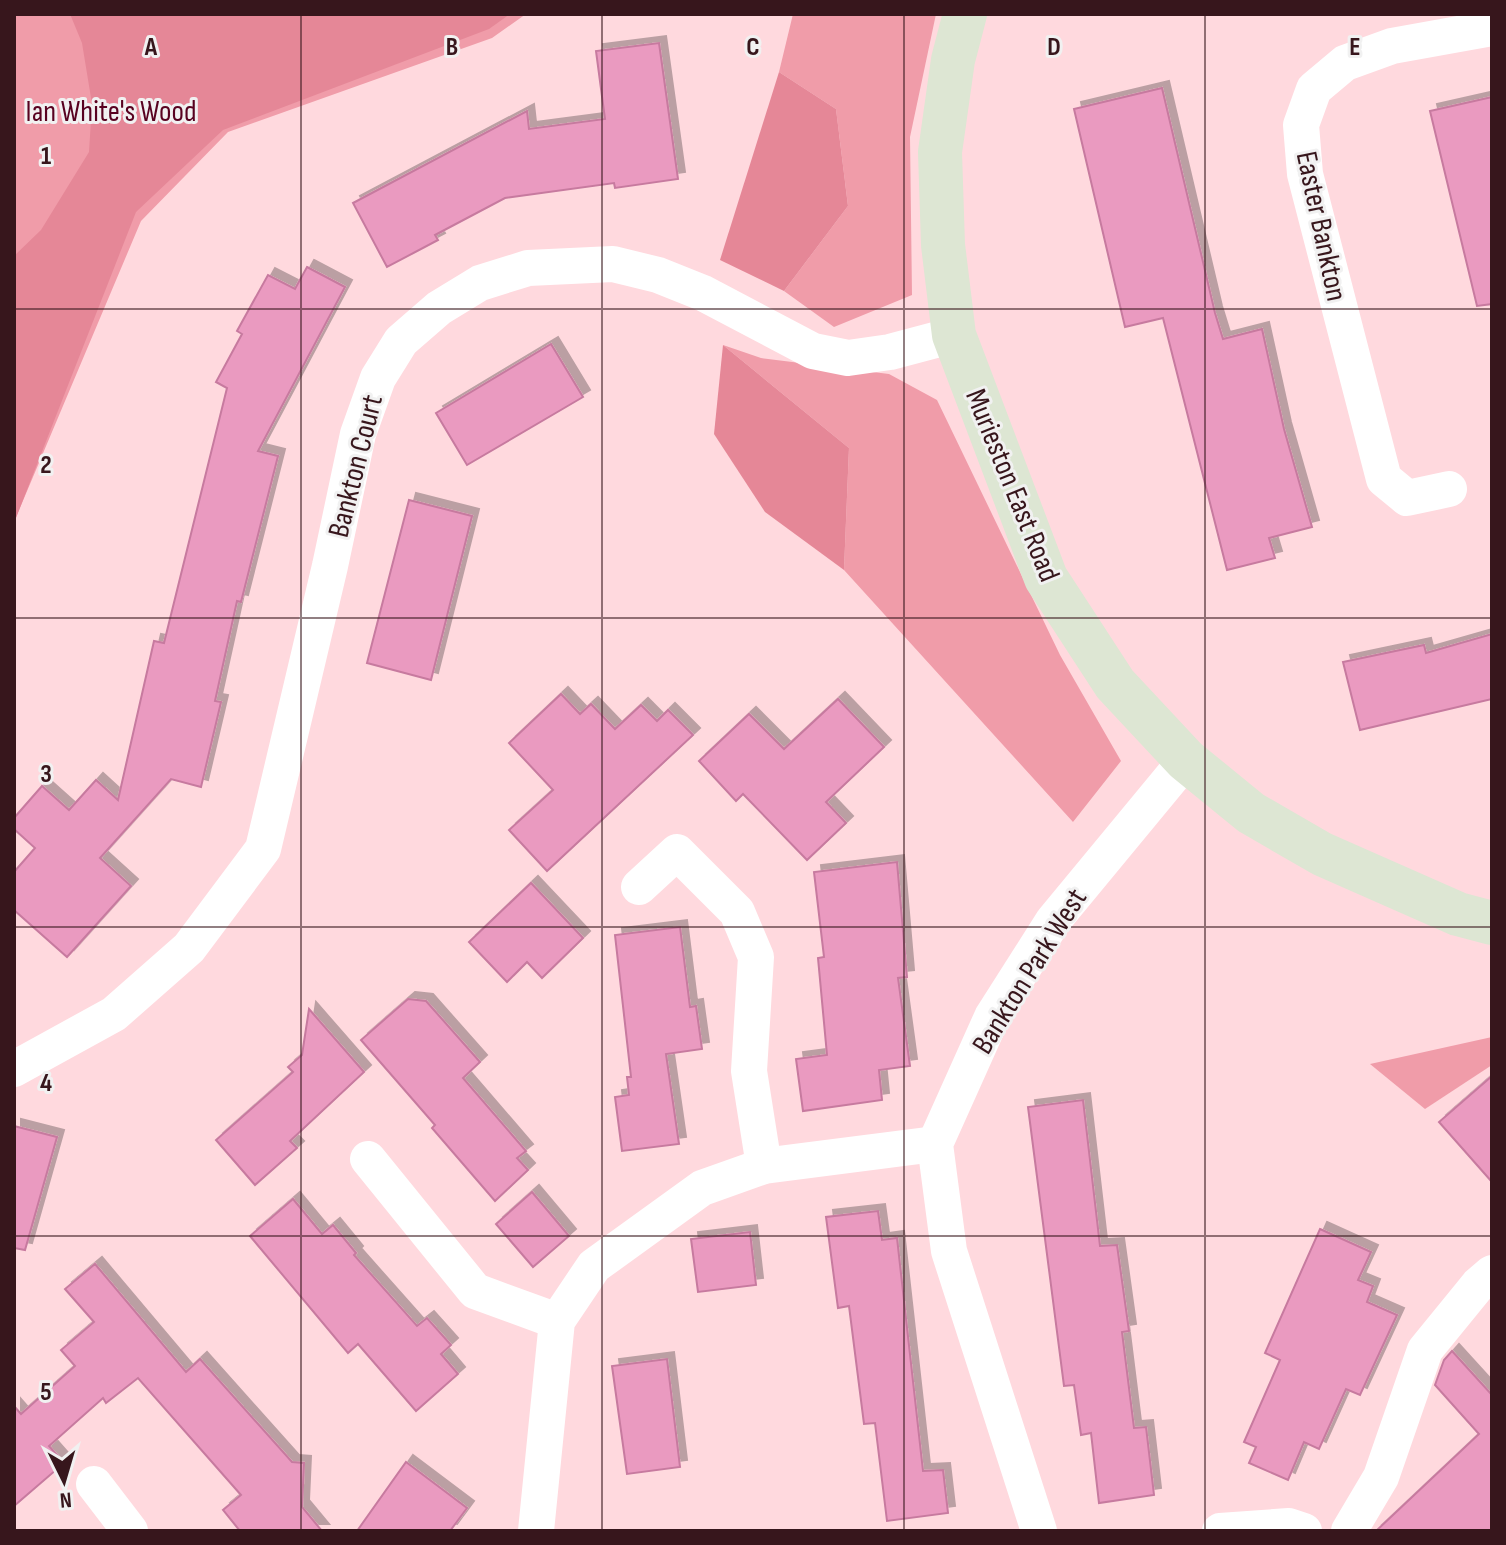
<svg xmlns="http://www.w3.org/2000/svg" width="1506" height="1545" font-family="'Sofia Sans Condensed',sans-serif">
	<defs>
		<filter id="shadow"><feDropShadow dx="7" dy="-7" stdDeviation="0" flood-color="#0004"/></filter>
	</defs>
	<rect width="100%" height="100%" fill="#ffd9de"/>
	<!-- green -->
	<g fill="#f09ca9">
		<polygon points="14,14 526,14 492,38 228,132 141,221 14,522"/>
		<polygon points="793,14 936,14 910,137 912,295 834,327 784,291 848,206 836,109 779,72"/>
		<polygon points="723,345 761,358 889,374 937,400 1060,655 1121,761 1073,822 844,570 849,448"/>
		<polygon points="1492,1037 1492,1065 1425,1109 1370,1064"/>
	</g>
	<!-- forest -->
	<g fill="#e58797">
		<polygon points="70,14 510,14 489,29 223,130 136,212 14,523 14,256 41,230 89,152 92,104 82,43"/>
		<polygon points="779,72 836,109 848,206 784,291 720,260"/>
		<polygon points="723,345 849,448 844,570 765,512 714,434"/>
	</g>
	<!-- building -->
	<g fill="#ea9ac0" stroke="#c77a9f" stroke-width="2" filter="url(#shadow)">
		<polygon points="659,43 678,179 615,188 614,183 505,198 435,235 438,240 387,267 353,203 527,111 529,129 605,119 596,51"/>
		<polygon points="1162,88 1215,313 1223,339 1262,329 1284,429 1312,527 1269,538 1275,558 1227,570 1163,318 1125,327 1074,109"/>
		<polygon points="1492,97 1492,304 1477,306 1430,111"/>
		<polygon points="307,267 345,287 258,451 278,456 241,602 237,601 215,701 221,702 201,787 171,779 100,858 131,886 67,957 14,910 14,872 35,848 14,829 14,818 42,786 69,810 96,780 118,800 154,641 164,643 227,388 216,382 242,334 237,331 268,275 295,289"/>
		<polygon points="551,344 583,397 467,465 436,413"/>
		<polygon points="409,500 472,516 431,680 367,663"/>
		<polygon points="1492,634 1492,699 1360,730 1343,662 1424,645 1426,653"/>
		<polygon points="561,694 580,714 591,704 615,729 641,705 657,721 668,710 693,735 547,871 509,830 553,790 509,743"/>
		<polygon points="838,699 884,747 826,802 846,823 807,860 743,794 736,801 699,761 749,714 784,749"/>
		<polygon points="897,862 907,977 898,978 910,1066 879,1070 882,1100 803,1111 796,1059 827,1055 818,958 824,957 814,872"/>
		<polygon points="531,883 583,938 542,978 527,962 507,982 469,942"/>
		<polygon points="680,927 690,1007 696,1006 702,1049 666,1054 679,1144 622,1151 615,1097 629,1095 627,1077 631,1077 615,935"/>
		<polygon points="408,999 426,1001 480,1062 463,1078 526,1151 517,1158 528,1170 495,1201 432,1128 435,1125 361,1040"/>
		<polygon points="309,1009 364,1072 290,1141 297,1148 255,1185 216,1140 293,1072 288,1067 302,1055"/>
		<polygon points="1492,1076 1492,1182 1439,1122"/>
		<polygon points="1083,1100 1100,1246 1117,1245 1129,1331 1122,1332 1134,1428 1146,1427 1154,1495 1099,1503 1091,1433 1081,1435 1074,1385 1064,1386 1028,1107"/>
		<polygon points="14,1126 57,1137 25,1250 14,1248"/>
		<polygon points="532,1192 569,1236 533,1267 496,1224"/>
		<polygon points="293,1199 322,1234 333,1225 356,1253 354,1255 417,1326 427,1318 451,1345 441,1354 458,1374 416,1411 358,1344 348,1353 250,1236"/>
		<polygon points="878,1211 882,1240 897,1238 923,1471 943,1470 948,1513 887,1521 875,1423 864,1424 849,1306 838,1308 826,1217"/>
		<polygon points="1320,1229 1371,1252 1358,1280 1373,1286 1367,1302 1397,1315 1360,1395 1346,1389 1319,1449 1304,1442 1288,1480 1249,1463 1256,1447 1244,1442 1280,1360 1265,1353"/>
		<polygon points="750,1232 756,1285 698,1292 691,1239"/>
		<polygon points="95,1264 186,1372 200,1359 292,1462 304,1463 302,1507 322,1531 240,1531 223,1510 241,1495 138,1378 106,1403 103,1398 49,1446 64,1463 14,1506 14,1406 21,1414 75,1366 61,1350 94,1322 65,1289"/>
		<polygon points="1452,1351 1492,1395 1492,1531 1376,1531 1479,1434 1435,1385 1444,1360"/>
		<polygon points="667,1359 680,1467 627,1474 612,1366"/>
		<polygon points="406,1462 467,1508 450,1531 357,1531"/>
	</g>
	<g fill="none" stroke-linecap="round" stroke-linejoin="round">
		<!-- street -->
		<g stroke="#fff" stroke-width="36">
			<polyline points="1449,489 1407,498 1384,479 1305,174 1301,125 1314,89 1345,63 1392,46 1492,28"/>
			<polyline points="639,887 677,852 737,912 756,957 749,1071 764,1166"/>
			<polyline points="14,1069 114,1014 189,948 263,849 330,566 358,434 378,378 401,341 439,308 480,283 528,268 613,264 658,275 703,293 813,351 848,358 890,352 954,335"/>
			<polyline points="368,1159 475,1291 557,1321"/>
			<polyline points="94,1484 130,1531"/>
			<polyline points="536,1531 557,1321 594,1266 702,1188 764,1166 935,1144"/>
			<polyline points="1039,1531 949,1251 935,1144 992,1017 1053,921 1186,760"/>
			<polyline points="1220,1531 1289,1526 1304,1531"/>
			<polyline points="1349,1531 1381,1477 1425,1350 1478,1285 1492,1273"/>
		</g>
		<!-- secondary -->
		<polyline stroke="#dde6d3" stroke-width="44" points="965,14 953,60 940,152 943,245 954,335 1046,578 1115,684 1186,760 1251,813 1322,854 1458,914 1492,923"/>
	</g>
	<!-- grid -->
	<path fill="none" stroke="#37161c" stroke-width="2" stroke-opacity="0.55" d="M 301,14 L 301,1531M 602,14 L 602,1531M 904,14 L 904,1531M 1205,14 L 1205,1531M 14,309 L 1492,309M 14,618 L 1492,618M 14,927 L 1492,927M 14,1236 L 1492,1236"/>
	<g text-anchor="middle" stroke-width="6" stroke-linejoin="round" paint-order="stroke">
		<!-- park labels -->
		<g font-size="30" fill="#580220" stroke="#f1f1f1">
			<text x="111" y="121">Ian White's Wood</text>
		</g>
		<!-- street labels -->
		<g font-size="30" fill="#37161c" stroke="#f1f1f1">
			<text transform="translate(1322 226) rotate(78)" y="10">Easter Bankton</text>
			<text transform="translate(355 466) rotate(-76)" y="10">Bankton Court</text>
			<text transform="translate(1013 485) rotate(68)" y="10">Murieston East Road</text>
			<text transform="translate(1029 971) rotate(-58)" y="10">Bankton Park West</text>
		</g>
	</g>
	<g font-size="26" text-anchor="middle" font-weight="bold" fill="#37161c" stroke="#f1f1f1" stroke-width="6" stroke-linejoin="round" paint-order="stroke">
		<text x="151" y="55">A</text>
		<text x="452" y="55">B</text>
		<text x="753" y="55">C</text>
		<text x="1054" y="55">D</text>
		<text x="1355" y="55">E</text>
		<text x="46" y="164">1</text>
		<text x="46" y="473">2</text>
		<text x="46" y="782">3</text>
		<text x="46" y="1091">4</text>
		<text x="46" y="1400">5</text>
	</g>
	<!-- border -->
	<rect width="1506" height="1545" fill="none" stroke="#37161c" stroke-width="32"/>
	<!-- north arrow -->
	<g transform="translate(64 1481) rotate(175)" stroke="#f1f1f1" stroke-width="6" paint-order="stroke">
	<path d="M0-6L14 30L0 20L-14 30Z" fill="#37161c"/>
	<text y="-12" font-size="22" font-weight="bold" text-anchor="middle" fill="#37161c">N</text>
	</g>
</svg>
